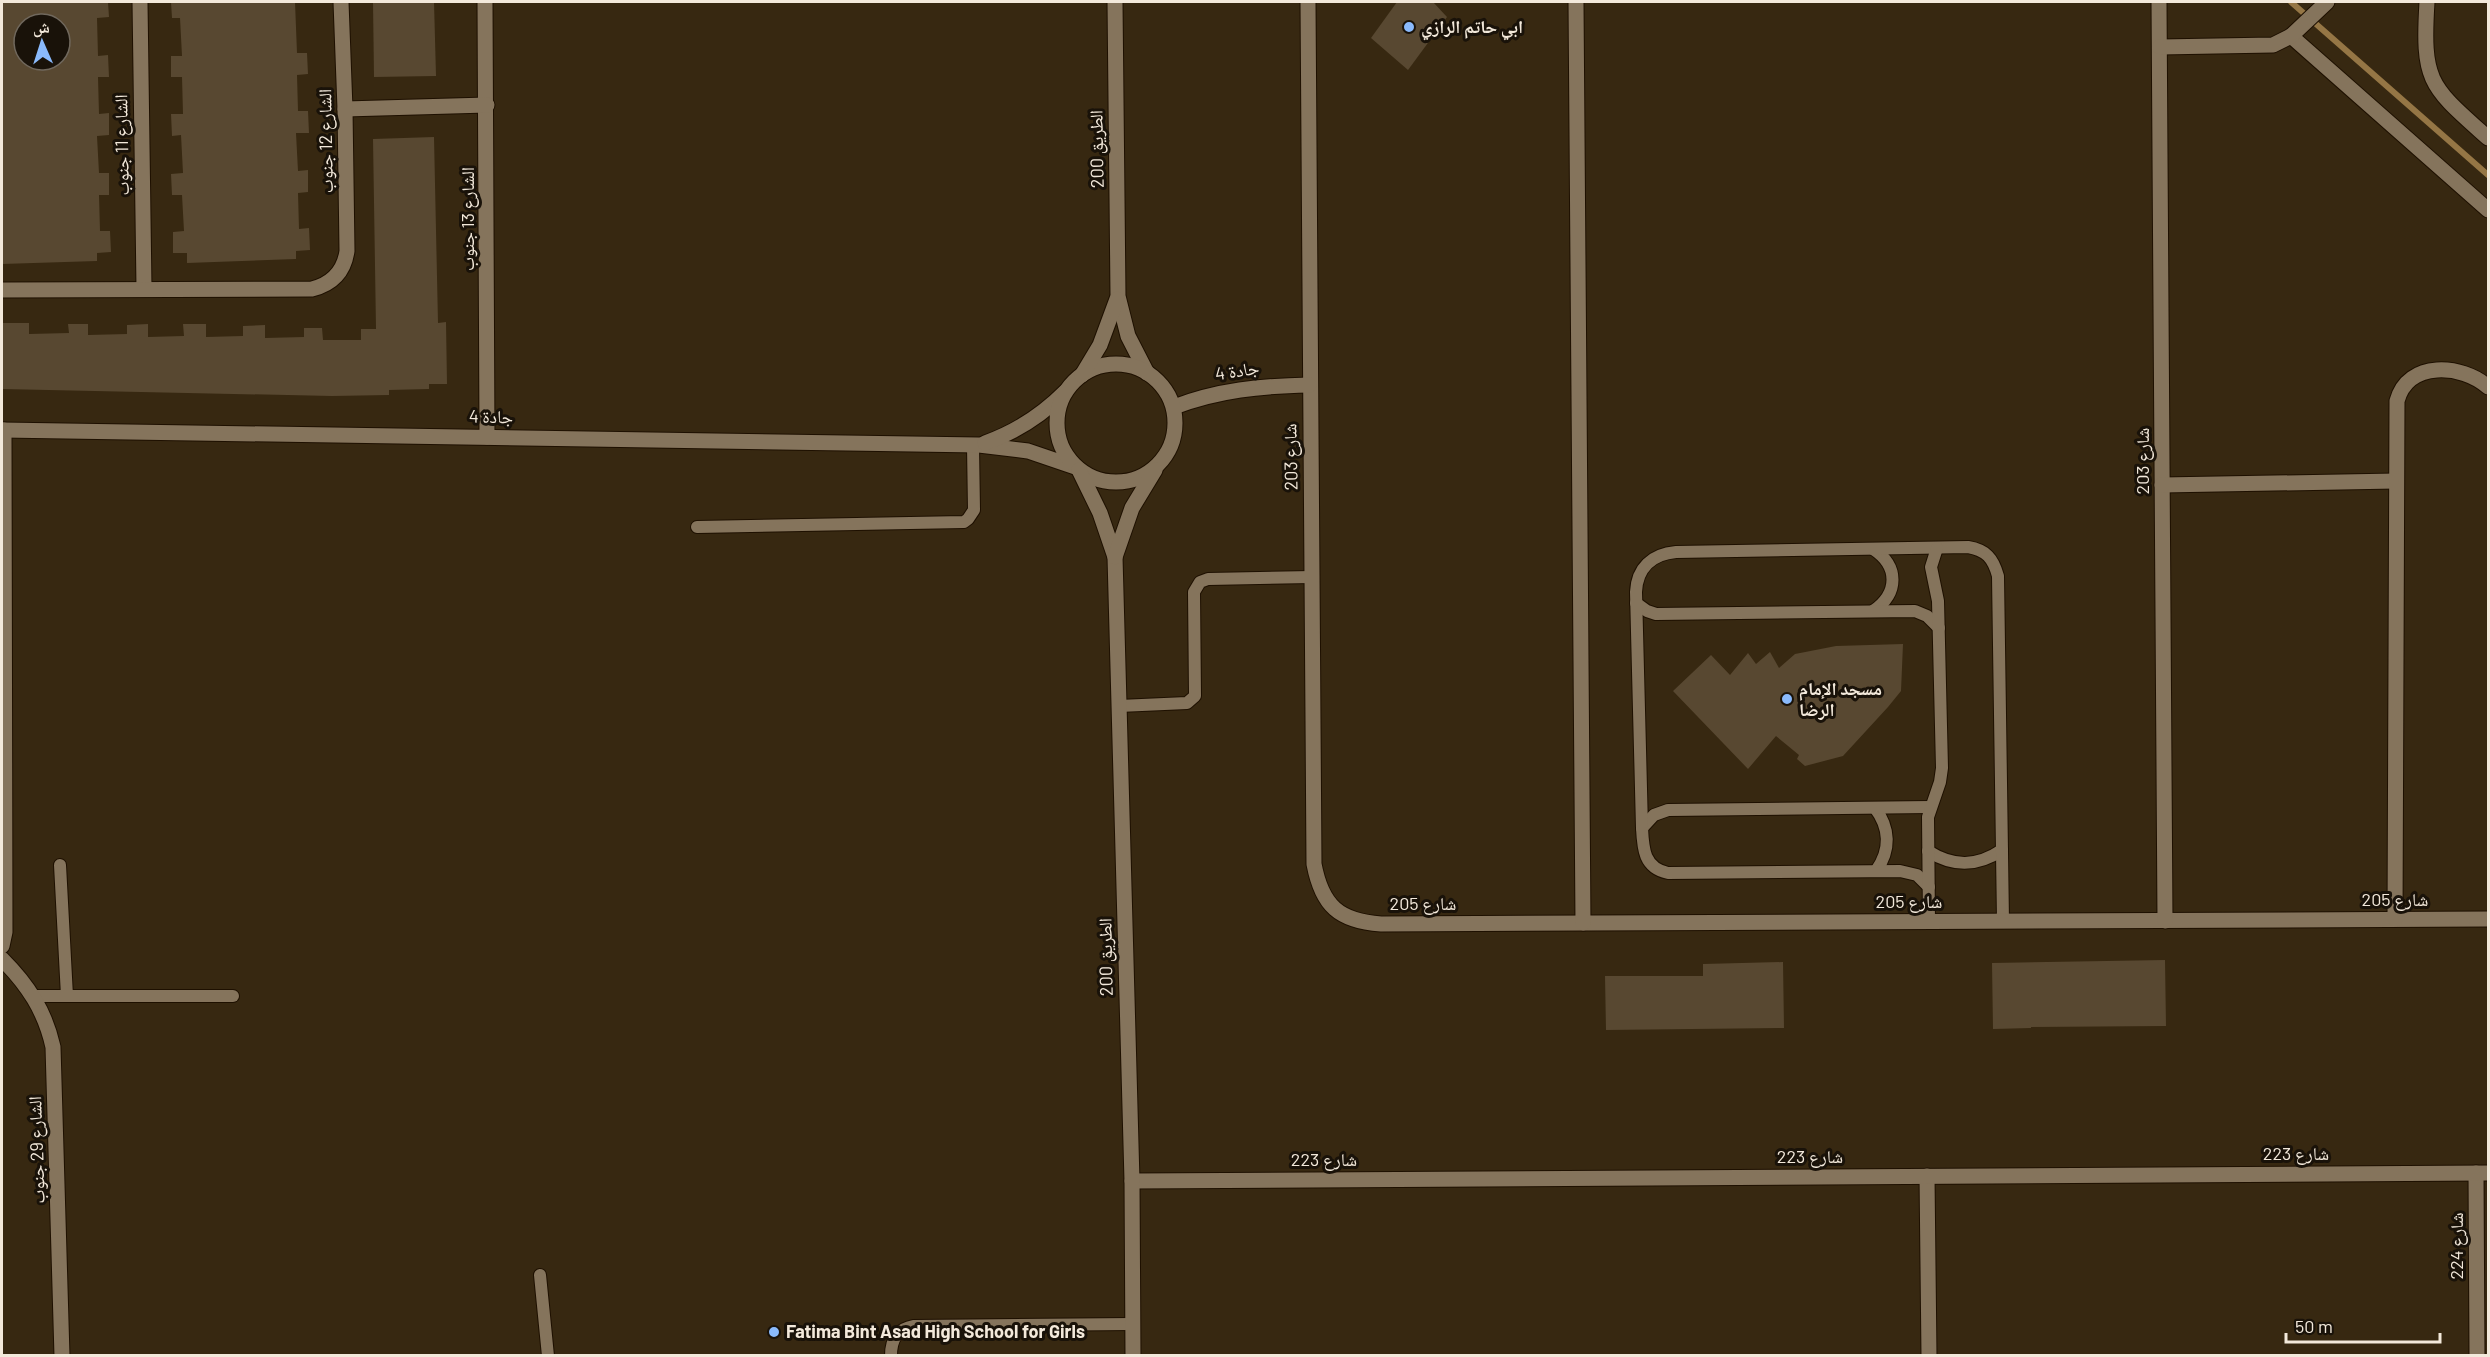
<svg xmlns="http://www.w3.org/2000/svg" width="2490" height="1357" font-family="Barlow,'Noto Naskh Arabic',sans-serif">
	<rect width="100%" height="100%" fill="#372811"/>
	<g fill="none" stroke-linecap="round" stroke-linejoin="round">
		<!-- stream -->
		<polyline stroke="#957645" stroke-width="6" points="2291,2 2488,175"/>
	</g>
	<!-- building -->
	<g fill="#584831" fill-rule="evenodd">
		<path d="M 2,2 L 108,2 L 109,17 L 97,18 L 98,56 L 108,55 L 109,77 L 98,77 L 99,114 L 109,113 L 109,135 L 97,136 L 99,173 L 109,173 L 109,195 L 99,195 L 100,231 L 110,231 L 111,252 L 97,253 L 97,261 L 2,264 ZM 24,24 L 60,24 L 60,60 L 24,60 Z"/>
		<polygon points="171,2 295,2 297,53 307,53 308,74 297,75 298,111 308,111 309,133 296,133 298,171 308,170 308,192 298,193 299,229 309,228 310,250 296,251 296,259 187,263 187,253 173,253 173,232 184,231 182,195 172,195 171,174 183,173 181,135 172,136 171,114 183,114 182,77 171,77 171,56 182,56 180,18 172,18"/>
		<polygon points="373,2 434,2 436,76 374,77"/>
		<polygon points="1397,2 1433,2 1447,17 1408,70 1371,38"/>
		<polygon points="434,137 438,323 446,322 447,384 429,384 429,389 389,390 389,395 332,396 2,389 2,323 29,323 29,334 69,333 68,324 88,324 88,335 127,334 127,325 148,324 148,337 184,336 183,324 206,324 206,337 243,336 243,326 265,325 265,338 304,337 304,328 322,328 323,340 361,340 361,329 376,329 373,139"/>
		<polygon points="1903,644 1901,691 1888,707 1843,756 1805,766 1797,759 1799,755 1776,736 1748,769 1673,691 1711,655 1730,675 1748,653 1756,664 1770,652 1779,668 1795,654 1836,646"/>
		<polygon points="2165,960 2166,1026 2031,1027 2031,1028 1993,1029 1992,963"/>
		<polygon points="1783,962 1784,1028 1606,1030 1605,976 1703,976 1703,964"/>
	</g>
	<g fill="none" stroke-linecap="round" stroke-linejoin="round">
		<!-- service casing -->
		<g stroke="#1e1000" stroke-width="14">
			<g id="service">
				<polyline points="697,527 964,522 968,519 974,510 973,446"/>
				<path d="M 1873,549 C 1899,566 1899,593 1873,611"/>
				<polyline points="1636,603 1647,611 1656,614 1915,611 1927,616 1939,628"/>
				<polyline points="1119,706 1187,703 1195,696 1194,592 1200,582 1208,579 1312,577"/>
				<path d="M 1875,808 C 1890,828 1891,850 1876,871"/>
				<polyline points="1642,828 1654,815 1668,810 1930,807"/>
				<path d="M 1928,851 C 1953,867 1977,867 2002,850"/>
				<polyline points="60,865 67,996"/>
				<path d="M 1929,887 L 1917,875 L 1900,871 L 1668,873 C 1644,868 1643,849 1642,828 L 1636,592 C 1637,568 1652,554 1676,552 L 1968,547 C 1986,550 1993,558 1998,576 L 2003,921"/>
				<polyline points="1929,922 1928,817 1940,782 1942,768 1938,601 1931,567 1937,548"/>
				<polyline points="34,996 233,996"/>
				<polyline points="540,1275 548,1356"/>
				<path d="M 891,1356 C 891,1339 897,1329 914,1326 L 1132,1324"/>
			</g>
		</g>
		<!-- minor casing -->
		<g stroke="#1e1000" stroke-width="17">
			<g id="minor">
				<polyline points="140,2 144,288"/>
				<polyline points="485,2 487,437"/>
				<path d="M 1308,2 L 1314,864 C 1322,906 1339,921 1381,924 L 2488,919"/>
				<polyline points="1576,2 1583,923"/>
				<polyline points="2159,2 2165,921"/>
				<path d="M 2427,2 C 2422,83 2430,86 2488,138"/>
				<polyline points="2291,36 2488,210"/>
				<polyline points="2160,47 2273,45 2291,36 2327,2"/>
				<polyline points="345,109 487,105"/>
				<path d="M 2,290 L 312,289 C 332,284 344,272 347,251 L 345,109 L 341,2"/>
				<path d="M 1174,407 C 1218,390 1261,386 1309,385"/>
				<polyline points="2,430 979,445 1028,451 1075,467"/>
				<path d="M 985,443 C 1016,432 1041,416 1065,392"/>
				<polyline points="2162,485 2396,481"/>
				<path d="M 2395,919 L 2397,401 C 2408,360 2462,364 2488,387"/>
				<polyline points="2,946 5,932 4,430"/>
				<path d="M 2,959 C 28,985 45,1011 53,1047 L 62,1356"/>
				<polyline points="2476,1173 2477,1356"/>
				<polyline points="1927,1176 1929,1356"/>
				<polyline points="1132,1181 2488,1173"/>
			</g>
		</g>
		<!-- secondary casing -->
		<g stroke="#1e1000" stroke-width="17">
			<g id="secondary">
				<polyline points="1115,2 1118,296 1128,336 1147,373"/>
				<circle cx="1116" cy="423" r="59"/>
				<polyline points="1082,375 1100,345 1117,299"/>
				<polyline points="1079,470 1100,513 1115,557 1132,1181 1133,1356"/>
				<polyline points="1115,557 1132,508 1155,470"/>
			</g>
		</g>
		<!-- service -->
		<use href="#service" stroke="#85745c" stroke-width="12"/>
		<!-- minor -->
		<use href="#minor" stroke="#85745c" stroke-width="15"/>
		<!-- secondary -->
		<use href="#secondary" stroke="#85745c" stroke-width="15"/>
	</g>
	<!-- markers -->
	<g fill="#8abafc" stroke="#191209" stroke-width="2">
		<circle cx="1409" cy="27" r="6"/>
		<circle cx="1787" cy="699" r="6"/>
		<circle cx="774" cy="1332" r="6"/>
	</g>
	<g text-anchor="middle" stroke-width="6" stroke-linejoin="round" paint-order="stroke">
		<!-- poi labels -->
		<g font-size="18" font-weight="bold" fill="#f3e9db" stroke="#191209" text-anchor="start">
			<text x="1421" y="33">ابي حاتم الرازي</text>
			<text x="1799" y="695">مسجد الإمام<tspan x="1799" dy="21">الرضا</tspan></text>
			<text x="786" y="1338">Fatima Bint Asad High School for Girls</text>
		</g>
		<!-- street labels -->
		<g font-size="18" fill="#f3e9db" stroke="#191209">
			<text transform="translate(326 141) rotate(-91)" y="6">الشارع 12 جنوب</text>
			<text transform="translate(122 145) rotate(-91)" y="6">الشارع 11 جنوب</text>
			<text transform="translate(1097 149) rotate(-91)" y="6">الطريق 200</text>
			<text transform="translate(468 219) rotate(-90)" y="6">الشارع 13 جنوب</text>
			<text transform="translate(1237 371) rotate(-9)" y="6">جادة 4</text>
			<text transform="translate(491 417) rotate(1)" y="6">جادة 4</text>
			<text transform="translate(1291 457) rotate(-91)" y="6">شارع 203</text>
			<text transform="translate(2143 461) rotate(-90)" y="6">شارع 203</text>
			<text x="2395" y="906">شارع 205</text>
			<text x="1909" y="908">شارع 205</text>
			<text x="1423" y="910">شارع 205</text>
			<text transform="translate(1106 957) rotate(-91)" y="6">الطريق 200</text>
			<text transform="translate(37 1150) rotate(-92)" y="6">الشارع 29 جنوب</text>
			<text x="2296" y="1160">شارع 223</text>
			<text x="1810" y="1163">شارع 223</text>
			<text x="1324" y="1166">شارع 223</text>
			<text transform="translate(2457 1246) rotate(-90)" y="6">شارع 224</text>
		</g>
	</g>
	<!-- border -->
	<rect width="2490" height="1357" fill="none" stroke="#f3e9db" stroke-width="6"/>
	<!-- north arrow -->
	<g transform="translate(42 42) rotate(357)"><circle r="28" fill="#191209" stroke="#70685d" stroke-width="1.5"/>
	<path d="M0-4.5L10 22L0 15L-10 22Z" fill="#8abafc"/>
	<text y="-9" font-size="16" font-weight="bold" text-anchor="middle" fill="#f3e9db">ش</text>
	</g>
	<!-- scale -->
	<path d="M2286 1333v9h154v-9" fill="none" stroke="#f3e9db" stroke-width="3"/>
	<text x="2295" y="1333" font-size="18" fill="#f3e9db" stroke="#191209" stroke-width="4.5" paint-order="stroke">50 m</text>
</svg>
